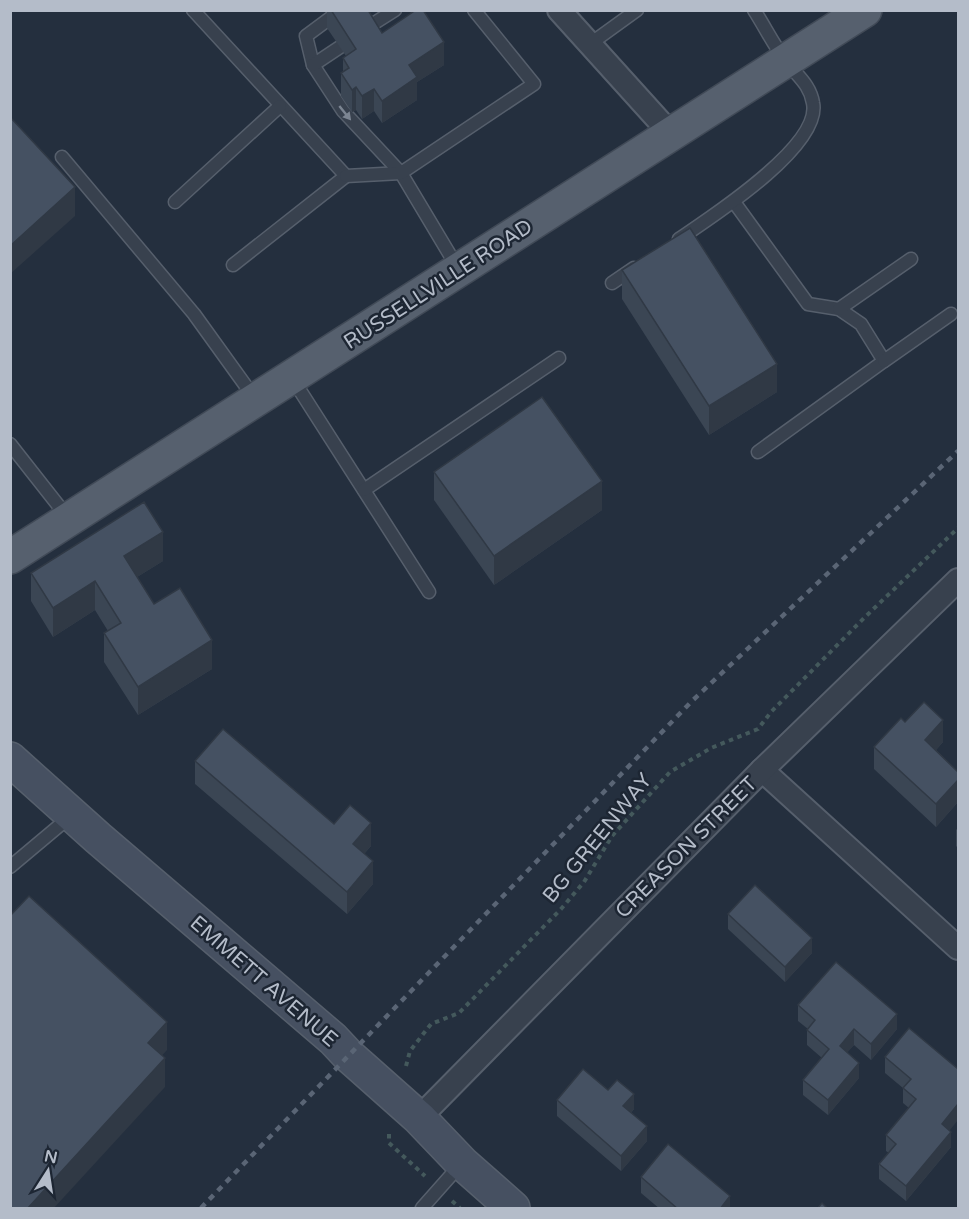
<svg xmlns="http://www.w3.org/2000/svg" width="969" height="1219" font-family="'Varela Round',sans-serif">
	<rect width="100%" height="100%" fill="#242f3e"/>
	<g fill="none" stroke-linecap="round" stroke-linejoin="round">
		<!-- lane casing -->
		<g stroke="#565f6c" stroke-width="15">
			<g id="lane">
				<polyline points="193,10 346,176 233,265"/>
				<polyline points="341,10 306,36 313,65 343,111 401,173 459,270"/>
				<polyline points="365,29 395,10"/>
				<polyline points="590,44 637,10"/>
				<polyline points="313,65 340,47"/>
				<polyline points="62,157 194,314 256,400"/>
				<polyline points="346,176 401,173 534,84 474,10"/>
				<polyline points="175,202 280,106"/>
				<polyline points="734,202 808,304 839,309 861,324 884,361 758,452"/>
				<path d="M 679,239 C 710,218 822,146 813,103 C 810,84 796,75 786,61 C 774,46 765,27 754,10"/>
				<polyline points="612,283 634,268"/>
				<polyline points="839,309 911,259"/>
				<polyline points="884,361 951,314"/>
				<polyline points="292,378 429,592"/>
				<polyline points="10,444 69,519"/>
				<polyline points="364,490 559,358"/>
				<polyline points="10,867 72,815"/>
				<polyline points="422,1208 461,1164"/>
			</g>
		</g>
		<!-- street casing -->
		<g stroke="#565f6c" stroke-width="26">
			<g id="street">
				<polyline points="559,10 671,134"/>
				<polyline points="762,770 958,948"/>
				<polyline points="419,1118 762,770 958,580"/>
			</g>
		</g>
		<!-- secondary casing -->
		<g stroke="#565f6c" stroke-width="36">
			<polyline id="secondary" points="10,759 98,838 333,1039 348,1055 419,1118 462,1163 513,1208"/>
		</g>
		<!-- primary casing -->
		<g stroke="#414a57" stroke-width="36">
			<polyline id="primary" points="10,557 865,10"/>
		</g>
		<!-- path -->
		<g stroke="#44595c" stroke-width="4" stroke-dasharray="4.5 4.5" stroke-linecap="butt">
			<polyline points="406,1066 410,1051 431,1024 459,1013 561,909 584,882 612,836 670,772 711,748 758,729 771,712 864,618 958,528"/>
			<polyline points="389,1134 389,1143 425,1176"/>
			<polyline points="452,1201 460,1208"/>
		</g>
		<!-- lane -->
		<use href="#lane" stroke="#38414e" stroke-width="12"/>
		<!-- street -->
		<use href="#street" stroke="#38414e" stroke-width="22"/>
		<!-- secondary -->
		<use href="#secondary" stroke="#465061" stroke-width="33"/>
		<!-- primary -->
		<use href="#primary" stroke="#56606e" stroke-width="33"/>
		<!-- rail -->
		<polyline stroke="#5a6575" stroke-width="4.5" stroke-dasharray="6 6" stroke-linecap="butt" points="201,1208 691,702 958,451"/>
	</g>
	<!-- wall -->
	<g fill="#3b4654">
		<polygon points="327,10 368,10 382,33 444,65 417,82 417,100 382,123 374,111 362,119 356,110 352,112 341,96 341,73 343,72 343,58 346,56 327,28"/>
		<polygon points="622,270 777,392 709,435 622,299"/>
		<polygon points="434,472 602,510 494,585 434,500"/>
		<polygon points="163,561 137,577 154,604 212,669 138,715 104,662 104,633 108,631 95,610 53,637 31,601 31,573"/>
		<polygon points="905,722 943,742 936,750 958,772 958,802 936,827 874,769 874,747"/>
		<polygon points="195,761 334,824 371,846 364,854 373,884 347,914 195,784"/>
		<polygon points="958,828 958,848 956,846 956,830"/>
		<polygon points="728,914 812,953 785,982 728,929"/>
		<polygon points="798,1005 897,1029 871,1060 854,1045 847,1052 859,1078 828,1115 803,1095 803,1080 822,1058 807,1045 807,1030 808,1029 798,1021"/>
		<polygon points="909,1028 949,1131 951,1147 906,1201 879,1179 879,1164 889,1153 886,1151 886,1135 909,1108 903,1103 903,1088 885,1073 885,1057"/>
		<polygon points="608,1090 634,1109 631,1113 647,1141 621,1171 557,1116 557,1100"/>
		<polygon points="641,1177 730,1209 660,1209 641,1193"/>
	</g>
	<!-- shaded-wall -->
	<g fill="#303945">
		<polygon points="444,42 444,65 417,82 417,100 382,123 382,101 409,65"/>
		<polygon points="356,87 356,110 352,112 352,90"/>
		<polygon points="374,89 374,111 362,119 362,96"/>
		<polygon points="75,187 75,216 10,274 10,246"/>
		<polygon points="777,364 777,392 709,435 709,406"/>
		<polygon points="602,481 602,510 494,585 494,556"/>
		<polygon points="163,532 163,561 124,585 124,556"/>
		<polygon points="95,581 95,610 53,637 53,608"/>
		<polygon points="212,640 212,669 138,715 138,687"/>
		<polygon points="943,720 943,742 925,762 925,740"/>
		<polygon points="958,780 958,802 936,827 936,804"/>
		<polygon points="371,823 371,846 353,866 353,844"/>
		<polygon points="373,861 373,884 347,914 347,892"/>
		<polygon points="812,938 812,953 785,982 785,967"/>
		<polygon points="897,1014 897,1029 871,1060 871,1044"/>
		<polygon points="167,1022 167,1050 148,1071 148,1043"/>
		<polygon points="854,1029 854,1045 840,1061 840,1046"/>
		<polygon points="165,1058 165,1087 53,1209 27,1209"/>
		<polygon points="859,1063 859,1078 828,1115 828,1100"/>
		<polygon points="634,1094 634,1109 623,1122 623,1106"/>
		<polygon points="958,1104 958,1120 942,1140 942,1124"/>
		<polygon points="647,1126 647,1141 621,1171 621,1156"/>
		<polygon points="951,1132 951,1147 906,1201 906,1186"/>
		<polygon points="730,1196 730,1209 720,1209"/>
	</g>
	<!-- building -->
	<g fill="#455162" stroke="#303945" stroke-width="1.5">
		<polygon points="331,10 368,10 382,33 416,10 423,10 444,42 409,65 417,77 382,101 374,89 362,96 356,87 352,90 341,73 349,68 343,58 356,49"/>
		<polygon points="10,117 75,187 10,246"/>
		<polygon points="690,228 777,364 709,406 622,270"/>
		<polygon points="542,397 602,481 494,556 434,472"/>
		<polygon points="144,502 163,532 124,556 154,604 180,588 212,640 138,687 104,633 121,623 95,581 53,608 31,573"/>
		<polygon points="924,702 943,720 925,740 958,772 958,780 936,804 874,747 901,718 905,722"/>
		<polygon points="223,729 334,824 350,805 371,823 353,844 373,861 347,892 195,761"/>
		<polygon points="755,885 812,938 785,967 728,914"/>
		<polygon points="29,896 167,1022 148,1043 165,1058 27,1209 10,1209 10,916"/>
		<polygon points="836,962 897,1014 871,1044 854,1029 840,1046 859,1063 828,1100 803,1080 829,1049 807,1030 815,1020 798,1005"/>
		<polygon points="909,1028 958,1069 958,1104 942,1124 951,1132 906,1186 879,1164 896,1144 886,1135 916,1099 903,1088 911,1079 885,1057"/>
		<polygon points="583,1069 608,1090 617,1080 634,1094 623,1106 647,1126 621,1156 557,1100"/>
		<polygon points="668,1144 730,1196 720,1209 678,1209 641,1177"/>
		<polygon points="822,1203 828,1209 817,1209"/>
	</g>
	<!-- one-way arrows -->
	<defs><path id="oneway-solid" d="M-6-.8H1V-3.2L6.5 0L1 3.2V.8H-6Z" transform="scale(1.5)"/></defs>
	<use fill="#7c8592" href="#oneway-solid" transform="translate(345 113) rotate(51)"/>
	<g text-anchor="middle" stroke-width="5" stroke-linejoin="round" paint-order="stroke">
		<!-- street labels -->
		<g font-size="21" fill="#b4bcc9" stroke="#1d2633">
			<text transform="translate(438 284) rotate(-33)" y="7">RUSSELLVILLE ROAD</text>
			<text transform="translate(597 838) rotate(-51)" y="7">BG GREENWAY</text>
			<text transform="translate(686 847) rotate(-45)" y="7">CREASON STREET</text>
			<text transform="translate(264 981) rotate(41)" y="7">EMMETT AVENUE</text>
		</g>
	</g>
	<!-- border -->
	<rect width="969" height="1219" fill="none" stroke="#b4bcc9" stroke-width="24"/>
	<!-- north arrow -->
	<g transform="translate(48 1171) rotate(12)" stroke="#1d2633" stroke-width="4.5" paint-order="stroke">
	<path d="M0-4.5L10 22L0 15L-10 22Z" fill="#b4bcc9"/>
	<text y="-9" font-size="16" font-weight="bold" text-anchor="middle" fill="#b4bcc9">N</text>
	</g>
</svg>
